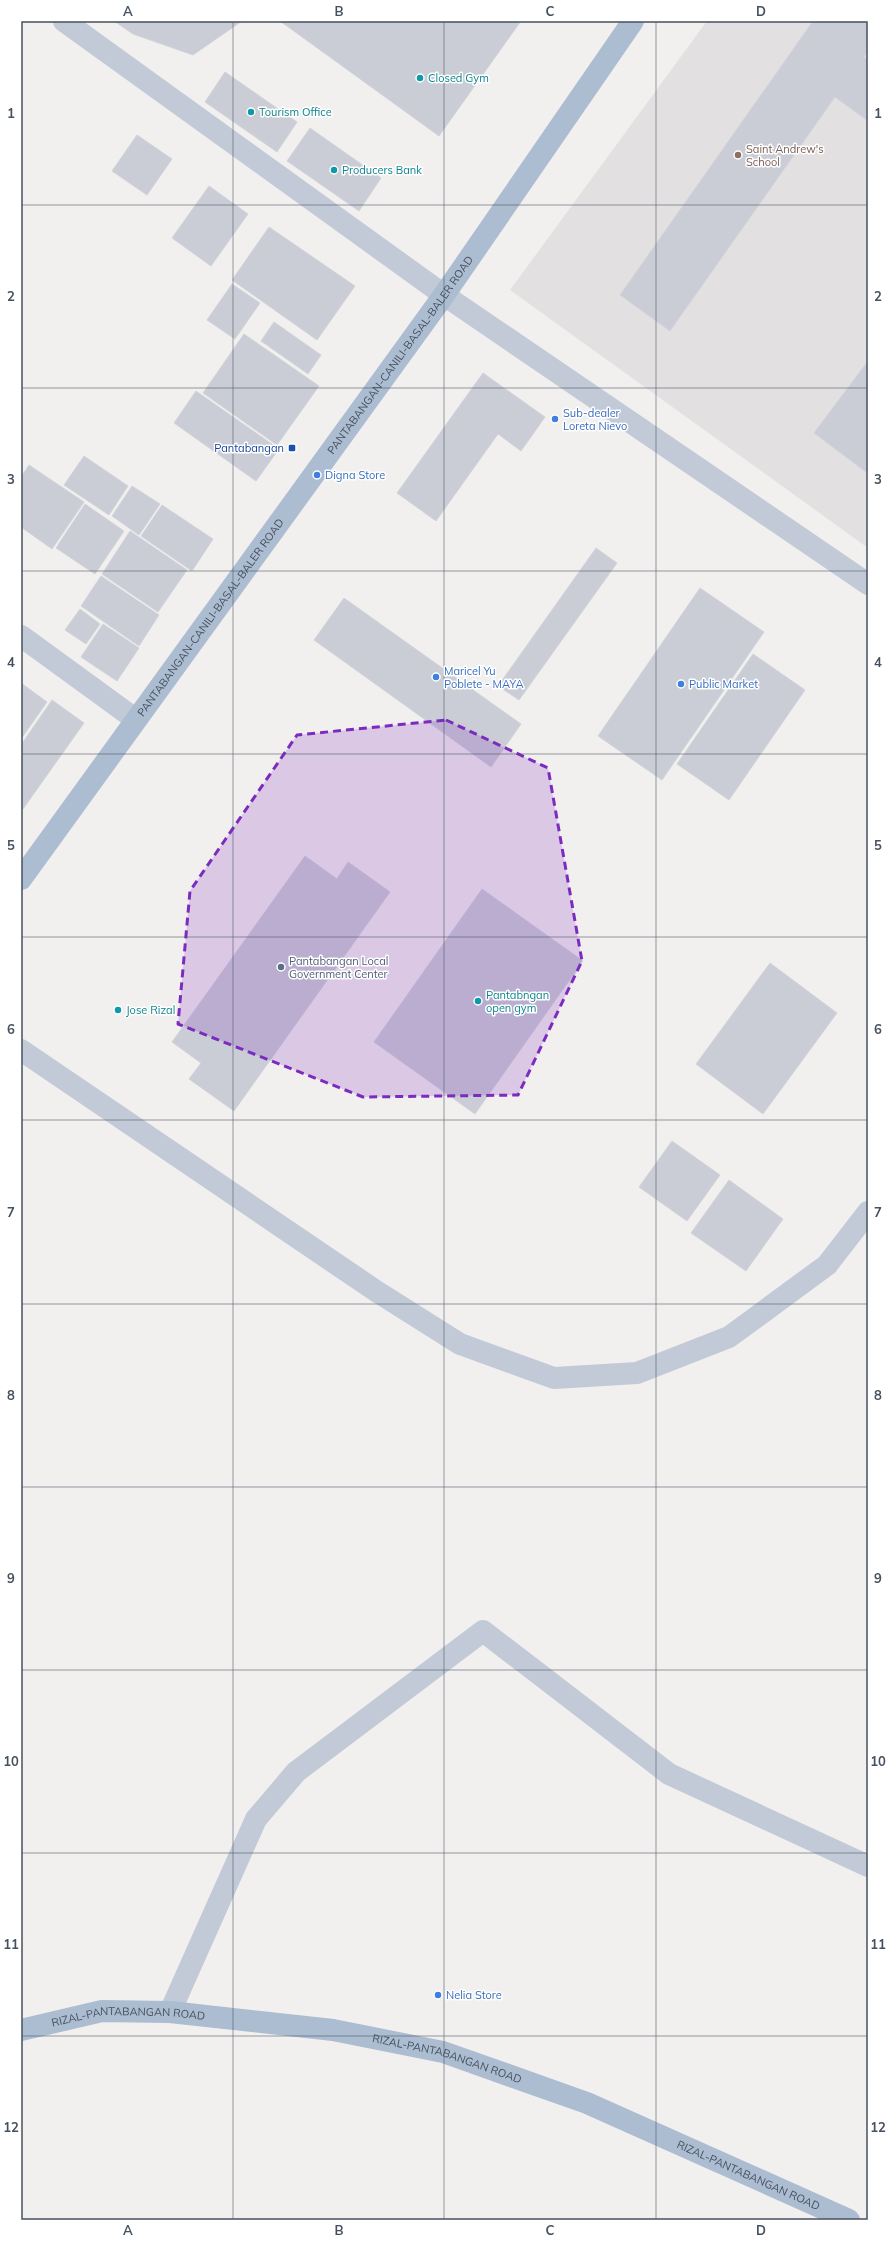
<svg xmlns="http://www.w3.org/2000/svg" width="889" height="2241" font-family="Mulish,sans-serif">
	<rect width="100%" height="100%" fill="#f2efef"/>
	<!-- education -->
	<polygon fill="#e3e0e1" points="707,21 868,21 868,548 510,290"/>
	<!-- building -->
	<g fill="#cacdd5" stroke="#d2d4db">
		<polygon points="114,21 242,21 193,55 133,34"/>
		<polygon points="280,21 521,21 439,136"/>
		<polygon points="813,21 868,21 868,51 864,57 868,60 868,121 835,97 670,331 620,295"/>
		<polygon points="225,72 297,122 277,152 205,102"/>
		<polygon points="310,128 381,178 359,211 287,161"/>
		<polygon points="137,135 172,159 147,195 112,171"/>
		<polygon points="209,186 248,214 211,266 172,238"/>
		<polygon points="269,227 355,286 317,340 232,280"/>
		<polygon points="232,284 260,303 235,339 207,320"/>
		<polygon points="274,322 321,355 308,374 261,341"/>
		<polygon points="244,334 319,386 277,445 203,393"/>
		<polygon points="868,361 868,470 866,472 814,433"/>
		<polygon points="483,373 545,417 521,451 498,434 436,521 397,493"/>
		<polygon points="196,391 279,449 256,481 174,423"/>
		<polygon points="84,456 128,486 109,515 64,485"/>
		<polygon points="29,465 84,502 52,549 21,527 21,477"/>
		<polygon points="132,486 160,504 139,535 112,516"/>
		<polygon points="85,504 124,531 95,574 56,548"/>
		<polygon points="162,505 213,539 192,571 141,536"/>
		<polygon points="130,531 187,570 158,612 102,574"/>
		<polygon points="596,548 617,563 519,700 498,686"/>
		<polygon points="101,576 159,615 139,646 81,606"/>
		<polygon points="700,588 764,632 662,780 598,736"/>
		<polygon points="344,598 521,724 491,767 314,640"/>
		<polygon points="80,609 100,624 86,644 65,630"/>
		<polygon points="103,624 139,648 117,681 81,657"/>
		<polygon points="753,654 805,690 729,800 677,764"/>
		<polygon points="21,683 47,702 21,739"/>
		<polygon points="52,700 84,723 23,809 21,808 21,745"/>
		<polygon points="305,856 337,879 348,862 390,892 234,1111 189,1079 201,1063 172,1042"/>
		<polygon points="482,889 583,961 475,1114 374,1042"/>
		<polygon points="770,963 837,1013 763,1114 696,1064"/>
		<polygon points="672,1141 720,1175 687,1221 639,1187"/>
		<polygon points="729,1180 783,1219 746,1271 691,1233"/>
	</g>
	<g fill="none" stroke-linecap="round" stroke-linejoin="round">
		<!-- minor -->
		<g stroke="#c1cad6" stroke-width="22">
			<polyline points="64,21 444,295 868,584"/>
			<polyline points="21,636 135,719"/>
			<polyline points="21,1050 376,1291 460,1344 554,1378 637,1373 729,1337 827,1265 868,1212"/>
			<polyline points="170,2012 256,1819 296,1772 483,1631 669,1774 868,1866"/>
		</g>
		<!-- major -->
		<g stroke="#acbcd1" stroke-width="22">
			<path id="s1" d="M 21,879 L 444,295 L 633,21"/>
			<path id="s2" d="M 21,2030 L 102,2011 L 170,2012 L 333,2030 L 443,2052 L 587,2103 L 849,2220"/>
		</g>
	</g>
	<!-- marked area -->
	<path fill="#7b2cbf" fill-opacity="0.2" stroke="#7b2cbf" stroke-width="3" stroke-dasharray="8 5" stroke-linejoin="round" d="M 446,720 L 548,768 L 582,961 L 518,1095 L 363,1097 L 178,1024 L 190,891 L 297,735 Z"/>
	<!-- grid -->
	<path fill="none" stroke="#45515f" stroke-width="1" stroke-opacity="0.55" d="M 233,21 L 233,2220M 444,21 L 444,2220M 656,21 L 656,2220M 21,205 L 868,205M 21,388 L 868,388M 21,571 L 868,571M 21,754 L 868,754M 21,937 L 868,937M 21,1120 L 868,1120M 21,1304 L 868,1304M 21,1487 L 868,1487M 21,1670 L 868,1670M 21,1853 L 868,1853M 21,2036 L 868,2036"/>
	<!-- markers -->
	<g fill="#0f9aa8" stroke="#fff" stroke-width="1.5">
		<circle cx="420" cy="78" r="4"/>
		<circle cx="251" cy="112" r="4"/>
		<circle cx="334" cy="170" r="4"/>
		<circle cx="478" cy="1001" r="4"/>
		<circle cx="118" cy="1010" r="4"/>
	</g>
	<circle fill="#8d6e63" stroke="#fff" stroke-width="1.5" cx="738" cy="155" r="4"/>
	<g fill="#3f7fe0" stroke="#fff" stroke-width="1.5">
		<circle cx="555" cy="419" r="4"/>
		<circle cx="317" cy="475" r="4"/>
		<circle cx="436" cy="677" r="4"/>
		<circle cx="681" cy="684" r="4"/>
		<circle cx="438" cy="1995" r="4"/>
	</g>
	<rect fill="#1a4fb4" stroke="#fff" stroke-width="1.5" x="288" y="444" width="8" height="8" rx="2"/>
	<circle fill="#5c6f8a" stroke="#fff" stroke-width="1.5" cx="281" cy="967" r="4"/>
	<g text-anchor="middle" stroke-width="3" stroke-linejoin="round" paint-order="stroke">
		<!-- culture labels -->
		<g font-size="11" fill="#0d838f" stroke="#fff" text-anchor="start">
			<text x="428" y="82">Closed Gym</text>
			<text x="259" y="116">Tourism Office</text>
			<text x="342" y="174">Producers Bank</text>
			<text x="486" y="999">Pantabngan<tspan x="486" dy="13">open gym</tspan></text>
			<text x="126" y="1014">Jose Rizal</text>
		</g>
		<!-- education labels -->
		<g font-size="11" fill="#785e54" stroke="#fff" text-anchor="start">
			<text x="746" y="153">Saint Andrew's<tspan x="746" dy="13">School</tspan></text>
		</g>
		<!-- street labels -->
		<g font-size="11" fill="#45515f" stroke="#fff">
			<text dy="4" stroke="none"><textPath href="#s1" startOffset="647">PANTABANGAN-CANILI-BASAL-BALER ROAD</textPath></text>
			<text dy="4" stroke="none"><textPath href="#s1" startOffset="323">PANTABANGAN-CANILI-BASAL-BALER ROAD</textPath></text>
			<text dy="4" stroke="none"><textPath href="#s2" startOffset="109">RIZAL-PANTABANGAN ROAD</textPath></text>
			<text dy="4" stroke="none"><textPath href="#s2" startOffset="433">RIZAL-PANTABANGAN ROAD</textPath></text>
			<text dy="4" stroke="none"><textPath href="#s2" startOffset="757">RIZAL-PANTABANGAN ROAD</textPath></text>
		</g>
		<!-- shop labels -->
		<g font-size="11" fill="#366cbe" stroke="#fff" text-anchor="start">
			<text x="563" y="417">Sub-dealer<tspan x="563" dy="13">Loreta Nievo</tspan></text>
			<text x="325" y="479">Digna Store</text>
			<text x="444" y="675">Maricel Yu<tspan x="444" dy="13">Poblete - MAYA</tspan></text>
			<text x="689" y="688">Public Market</text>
			<text x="446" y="1999">Nelia Store</text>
		</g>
		<!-- transit labels -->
		<g font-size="11" fill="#164399" stroke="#fff" text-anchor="end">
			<text x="284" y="452">Pantabangan</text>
		</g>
		<!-- service labels -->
		<g font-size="11" fill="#4e5e75" stroke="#fff" text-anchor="start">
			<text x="289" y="965">Pantabangan Local<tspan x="289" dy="13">Government Center</tspan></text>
		</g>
	</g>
	<!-- border -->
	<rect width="889" height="2241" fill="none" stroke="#ffffff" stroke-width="44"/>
	<rect x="22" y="22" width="845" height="2197" fill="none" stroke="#45515f" stroke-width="1.5"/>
	<g font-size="13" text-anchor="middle" font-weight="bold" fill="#45515f">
		<text x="128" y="16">A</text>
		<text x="339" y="16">B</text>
		<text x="550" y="16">C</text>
		<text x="761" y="16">D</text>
		<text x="11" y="118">1</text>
		<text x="878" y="118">1</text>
		<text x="11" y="301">2</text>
		<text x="878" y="301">2</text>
		<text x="11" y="484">3</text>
		<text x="878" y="484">3</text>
		<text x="11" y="667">4</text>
		<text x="878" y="667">4</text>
		<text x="11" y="850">5</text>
		<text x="878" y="850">5</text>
		<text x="11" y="1034">6</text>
		<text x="878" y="1034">6</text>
		<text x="11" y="1217">7</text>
		<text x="878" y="1217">7</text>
		<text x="11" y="1400">8</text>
		<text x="878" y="1400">8</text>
		<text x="11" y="1583">9</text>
		<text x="878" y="1583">9</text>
		<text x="11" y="1766">10</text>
		<text x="878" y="1766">10</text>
		<text x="11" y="1949">11</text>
		<text x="878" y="1949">11</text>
		<text x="11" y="2132">12</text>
		<text x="878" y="2132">12</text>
		<text x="128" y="2235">A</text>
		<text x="339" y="2235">B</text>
		<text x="550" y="2235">C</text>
		<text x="761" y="2235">D</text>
	</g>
</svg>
